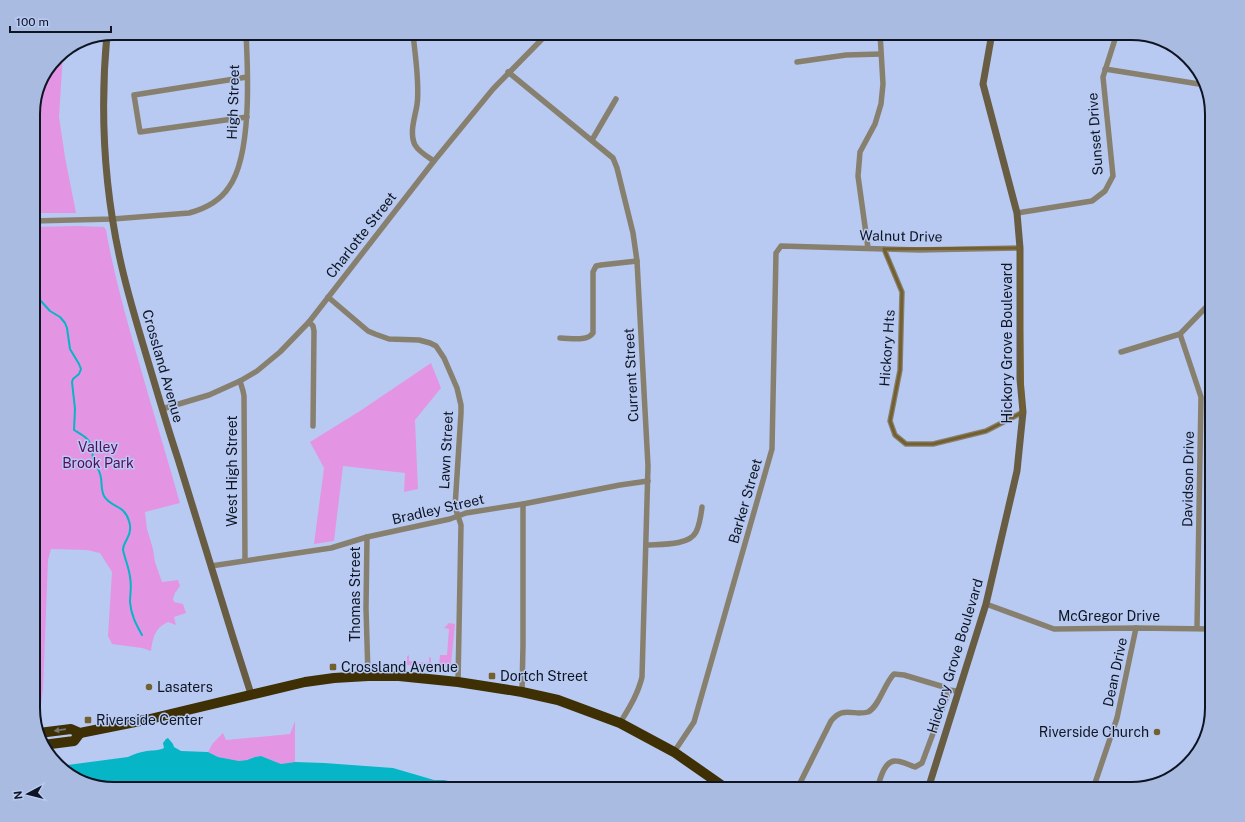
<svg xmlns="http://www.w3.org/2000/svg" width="1245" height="822" font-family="'Public Sans',sans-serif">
	<rect width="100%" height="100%" fill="#b8caf2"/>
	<!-- green -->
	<g fill="#e395e3">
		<polygon points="63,53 59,117 65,157 76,213 33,213 33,109 39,83 57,57"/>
		<path d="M 77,226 L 104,227 L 106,230 C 114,276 127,321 140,366 C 153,412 167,457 180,503 L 145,512 L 147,529 L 153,549 L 155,562 L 162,582 L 178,580 L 180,586 L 175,593 L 173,599 L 174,602 L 183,604 L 186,613 L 174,617 L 176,625 L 168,622 C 155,628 153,637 151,651 L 142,648 L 112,644 L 108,636 L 112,572 L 100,553 L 87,550 L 51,549 L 48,560 L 43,689 L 40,713 L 35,720 L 33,713 L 33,689 L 38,692 L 39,688 L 33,678 L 33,227 Z"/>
		<polygon points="431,363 441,388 415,420 418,489 404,492 405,473 343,466 334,541 314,544 324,468 310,442 360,411"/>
		<polygon points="449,623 455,624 451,664 449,667 447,668 439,667 440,655 447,655 449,629 444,628"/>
		<polygon points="409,655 409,661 429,663 429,657 431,658 431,667 407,665 407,656"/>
		<polygon points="295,721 295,762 281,764 261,756 255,757 247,760 239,761 218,757 208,752 213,743 223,733 226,740 290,734"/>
	</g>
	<!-- water -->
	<path fill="#06b5c6" d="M 168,738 L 173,744 L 174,747 L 181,751 L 208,752 L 218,757 L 239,761 L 247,760 L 255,757 L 261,756 L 281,764 L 295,762 L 324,763 L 393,768 L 434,780 L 444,780 L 457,783 L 469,789 L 114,789 L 69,775 L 60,766 L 128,757 C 134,754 140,752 147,751 C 153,750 158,751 164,748 L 163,743 L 166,739 Z"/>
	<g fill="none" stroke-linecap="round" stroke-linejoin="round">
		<!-- stream -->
		<path stroke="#06b5c6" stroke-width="2" d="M 33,272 L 34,275 L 34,287 L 40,300 L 50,311 L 60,317 L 65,323 L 67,328 L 70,349 L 79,364 L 81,369 L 79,374 L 73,379 L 72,382 L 75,409 L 74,430 C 82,435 91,439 92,449 C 93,454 92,457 94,461 C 97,467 100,471 101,478 C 102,484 101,490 104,496 C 111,508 124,504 129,521 C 131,527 130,534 127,539 C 125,543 123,545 123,550 C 125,559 129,568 130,577 C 132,586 130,594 130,602 C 131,615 136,624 142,635"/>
		<!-- street -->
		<g stroke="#88806f" stroke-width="5.5">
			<path d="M 413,33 C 415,56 420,83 417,105 C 415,117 409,133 415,145 C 419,152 428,157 434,161"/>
			<polyline points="107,37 176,35 198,33"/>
			<polyline points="797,62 846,55 881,54"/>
			<polyline points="1105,69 1199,84"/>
			<path d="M 508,72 L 613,158 L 617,168 L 633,233 L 637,261 L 648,466 L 642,677 C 638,694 629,708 620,723"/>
			<polyline points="247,117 140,132 134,95 247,77"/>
			<polyline points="592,140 616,99"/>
			<polyline points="1017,213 1092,201 1105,191 1113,176 1103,77 1117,33"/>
			<path d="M 33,221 L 113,219 L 189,213 C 204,209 220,201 229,187 C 252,155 248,72 246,33"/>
			<polyline points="868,248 858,176 860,152 875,124 881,104 883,84 880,33"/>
			<polyline points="884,249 902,292 900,370 890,421 895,435 906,444 933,444 986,431 1023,412"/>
			<polyline points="328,297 368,331 375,334 389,339 419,340 430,343 436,346 444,358 457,388 461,405 461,413 455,507 461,525 458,682"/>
			<polyline points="309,322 313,326 314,331 313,426"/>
			<polyline points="1180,334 1201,397 1197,628"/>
			<path d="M 560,338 C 570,338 587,342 593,333 L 593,272 L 596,266 L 601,265 L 637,261"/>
			<polyline points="1121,352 1180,334 1212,301"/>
			<polyline points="240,381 243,391 244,396 245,560"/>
			<polyline points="162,409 209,395 240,381 257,371 280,352 309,322 434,161 493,89 548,33"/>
			<polyline points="367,537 366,608 368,676"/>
			<path d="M 646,545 C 660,544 689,546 696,532 C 700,524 701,515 702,507"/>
			<polyline points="211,566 331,548 367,537 450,519 466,513 523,504 620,485 648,481"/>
			<polyline points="986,604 1054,629 1136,628 1212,629"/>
			<polyline points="522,692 523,645 523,504"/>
			<polyline points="674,752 694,722 772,449 776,253 781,246 919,250 1020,248"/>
			<path d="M 797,789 L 831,721 C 840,710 845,712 859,713 C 862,713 865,713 868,712 C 879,707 884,684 894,674 L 904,675 L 944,687 L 948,690 L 958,691"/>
			<path d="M 877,789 C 880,780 884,760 896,761 C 902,761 909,765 915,767 L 922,763 L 947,696 L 948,690"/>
			<polyline points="1093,789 1117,718 1136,628"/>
		</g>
		<!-- secondary -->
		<g stroke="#685d43" stroke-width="7">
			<path d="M 107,34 C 100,109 104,186 120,259 C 126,287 134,314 142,341 C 154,381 165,420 178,459 C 202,538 226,616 251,694"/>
			<polyline points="928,789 986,604 1017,471 1023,412 1020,379 1020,248 1017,213 983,84 992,33"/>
		</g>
		<!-- highway -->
		<g stroke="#3e2f04" stroke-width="10">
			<polyline points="39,733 71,729 80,733 150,719 305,682 334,678 368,676 399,676 458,682 522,692 558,700 620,723 674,752 727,789"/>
			<polyline points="43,745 74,741 80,733"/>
		</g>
	</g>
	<!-- one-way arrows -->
	<defs><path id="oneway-solid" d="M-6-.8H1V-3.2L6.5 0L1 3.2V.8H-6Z"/></defs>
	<use fill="#75756f" href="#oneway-solid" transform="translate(60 730) rotate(172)"/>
	<!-- marked area -->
	<path fill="none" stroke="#745f2e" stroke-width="3" stroke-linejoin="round" d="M 1020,248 L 1023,412 L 986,431 L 933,444 L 906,444 L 895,435 L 890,421 L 900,370 L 902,292 L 884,249 Z"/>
	<!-- markers -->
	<g fill="#745f2e" stroke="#b8caf2" stroke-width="1.5">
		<rect x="329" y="663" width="8" height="8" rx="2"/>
		<rect x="488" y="672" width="8" height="8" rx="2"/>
		<circle cx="149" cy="687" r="4"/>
		<rect x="84" y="716" width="8" height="8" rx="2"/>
		<circle cx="1157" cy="732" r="4"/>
	</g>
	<g text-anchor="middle" stroke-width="3" stroke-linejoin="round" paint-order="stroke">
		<!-- street labels -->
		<g font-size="14" fill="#0e1422" stroke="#b8caf2">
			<text transform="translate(233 102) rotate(-88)" y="5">High Street</text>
			<text transform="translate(1095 134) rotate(-94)" y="5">Sunset Drive</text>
			<text transform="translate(361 235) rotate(-52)" y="5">Charlotte Street</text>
			<text transform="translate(901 236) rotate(1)" y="5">Walnut Drive</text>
			<text transform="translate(1007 343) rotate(-90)" y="5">Hickory Grove Boulevard</text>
			<text transform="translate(887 348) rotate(-86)" y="5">Hickory Hts</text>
			<text transform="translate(163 366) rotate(74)" y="5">Crossland Avenue</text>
			<text transform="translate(631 375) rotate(-93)" y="5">Current Street</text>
			<text transform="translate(446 450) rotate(-87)" y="5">Lawn Street</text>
			<text transform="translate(232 471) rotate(-90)" y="5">West High Street</text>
			<text transform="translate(1188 479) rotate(-89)" y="5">Davidson Drive</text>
			<text transform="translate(745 501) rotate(-74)" y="5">Barker Street</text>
			<text transform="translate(438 509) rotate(-13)" y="5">Bradley Street</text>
			<text transform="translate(355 594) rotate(-90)" y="5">Thomas Street</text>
			<text x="1109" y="621">McGregor Drive</text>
			<text transform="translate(955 656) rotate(-73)" y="5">Hickory Grove Boulevard</text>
			<text transform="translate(1115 672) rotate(-78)" y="5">Dean Drive</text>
		</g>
		<!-- park labels -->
		<g font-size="14" fill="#59095c" stroke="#b8caf2">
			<text x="98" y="452">Valley<tspan x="98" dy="16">Brook Park</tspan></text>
		</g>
		<!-- poi labels -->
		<g font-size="14" fill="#0e1422" stroke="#b8caf2" text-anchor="start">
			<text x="341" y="672">Crossland Avenue</text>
			<text x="500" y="681">Dortch Street</text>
			<text x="157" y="692">Lasaters</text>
			<text x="96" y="725">Riverside Center</text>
			<text x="1149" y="737" text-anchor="end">Riverside Church</text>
		</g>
	</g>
	<!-- crop -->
	<path d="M0 0H1245V822H0ZM114 40H1131A74 74 0 0 1 1205 114V708A74 74 0 0 1 1131 782H114A74 74 0 0 1 40 708V114A74 74 0 0 1 114 40Z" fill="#aabbe1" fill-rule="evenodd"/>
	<path fill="none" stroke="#0e1422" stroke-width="2" d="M114 40H1131A74 74 0 0 1 1205 114V708A74 74 0 0 1 1131 782H114A74 74 0 0 1 40 708V114A74 74 0 0 1 114 40Z"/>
	<!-- north arrow -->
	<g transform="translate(28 794) rotate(263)" stroke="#b8caf2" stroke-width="3" paint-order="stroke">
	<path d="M0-3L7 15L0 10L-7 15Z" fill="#0e1422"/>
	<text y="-6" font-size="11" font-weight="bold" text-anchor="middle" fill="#0e1422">N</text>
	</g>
	<!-- scale -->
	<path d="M10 26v6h101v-6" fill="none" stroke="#0e1422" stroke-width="2"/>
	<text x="16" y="26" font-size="12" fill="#0e1422" stroke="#b8caf2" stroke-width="3" paint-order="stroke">100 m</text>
</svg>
